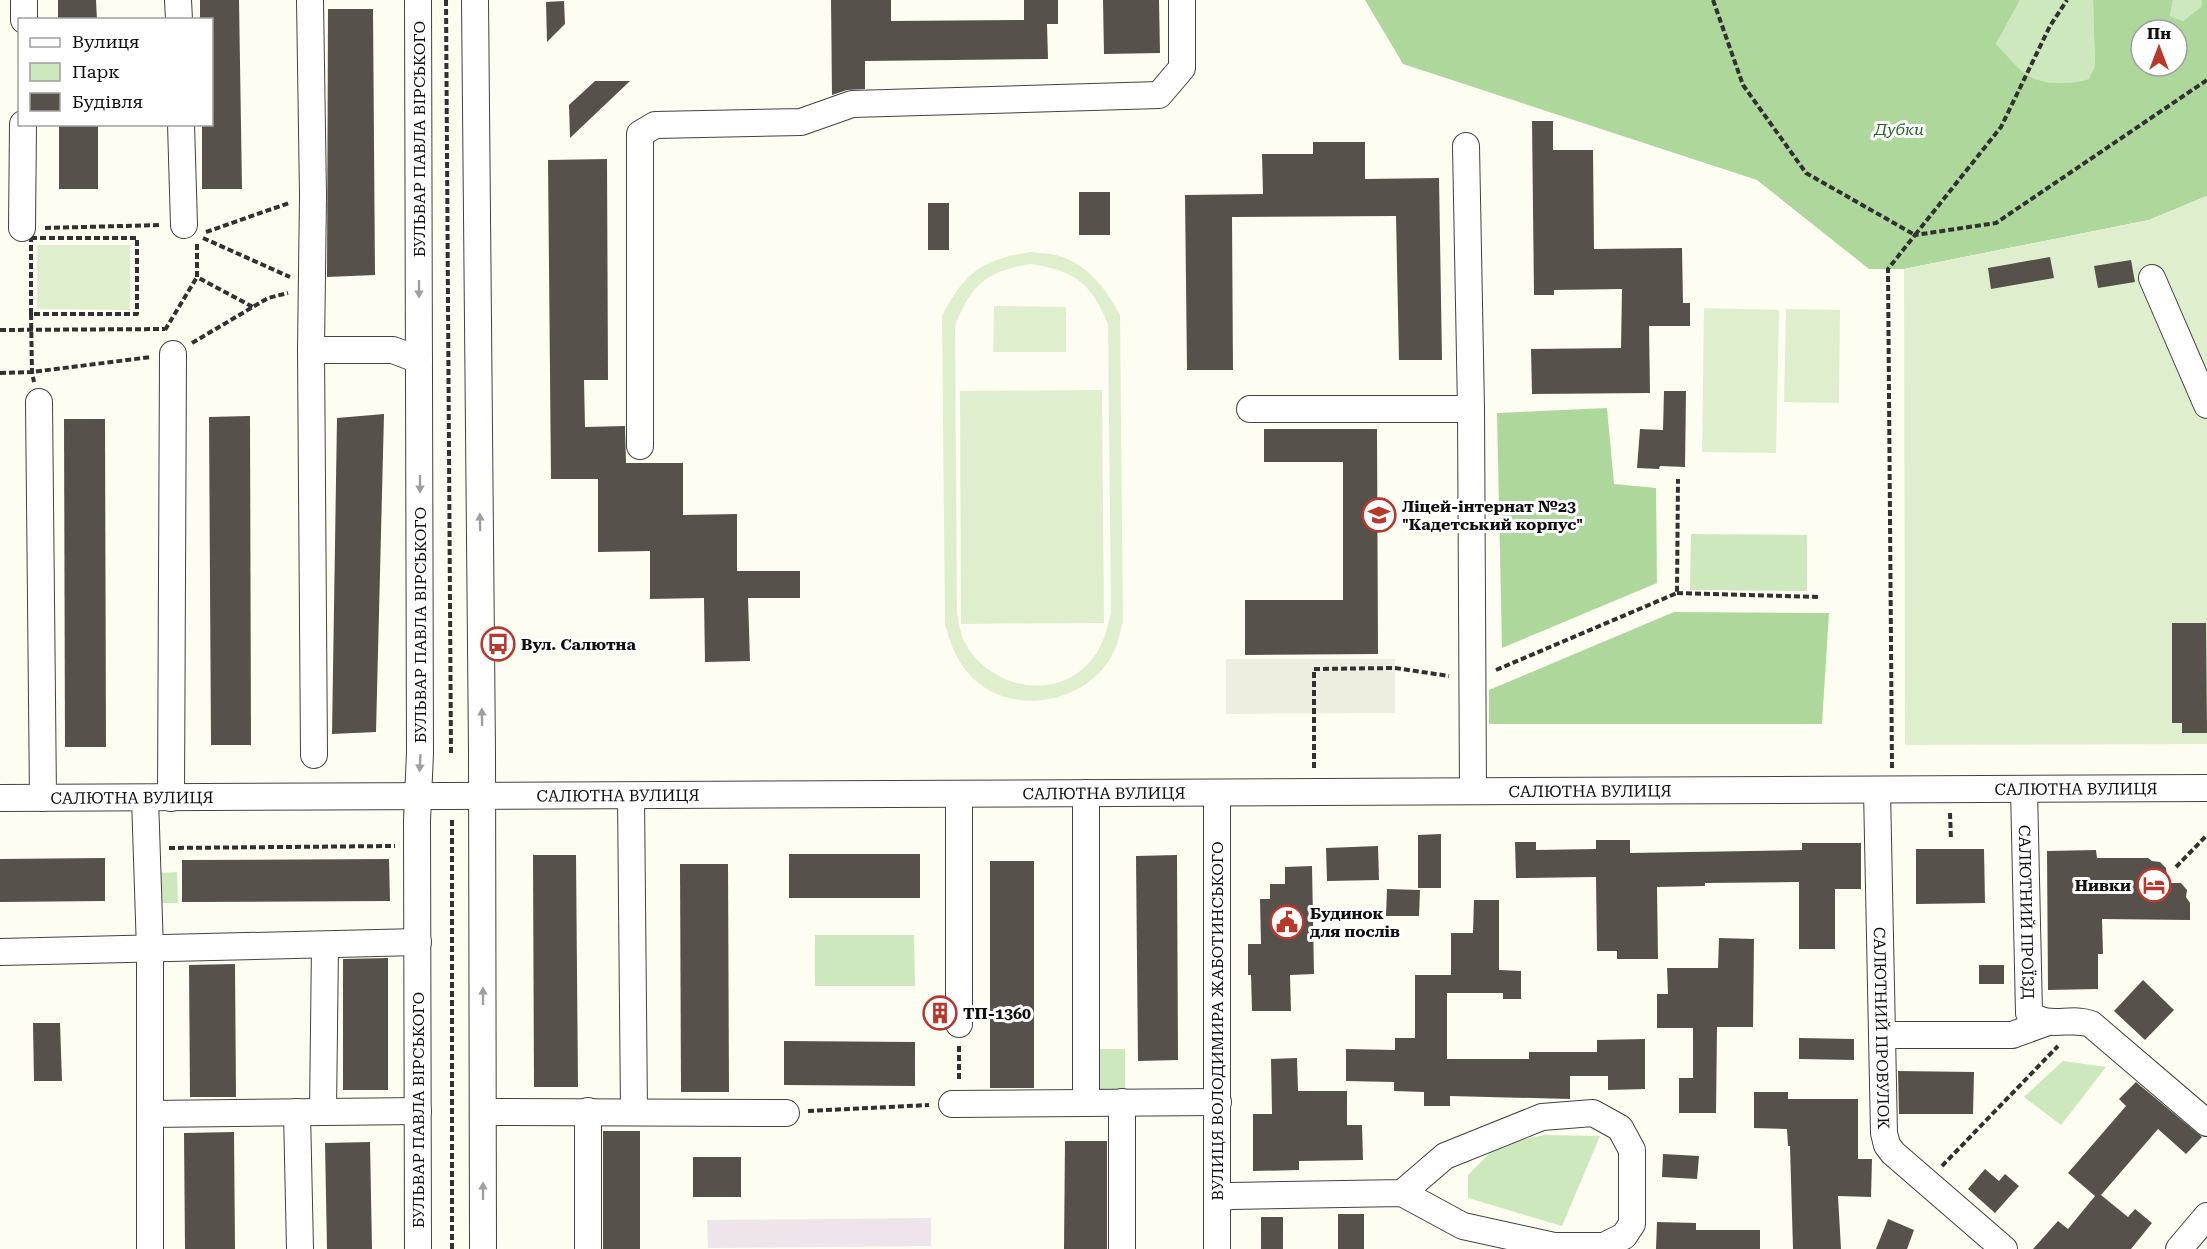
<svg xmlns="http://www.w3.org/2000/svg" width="2207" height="1249" font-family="'Roboto Serif',serif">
	<rect width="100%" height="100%" fill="#fefdf1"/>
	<!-- industrial -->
	<polygon fill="#ede4ec" points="931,1218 931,1246 708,1248 707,1220"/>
	<!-- green -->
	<g fill="#cce8bc">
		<path d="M 2020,0 L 2093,0 L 2095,66 L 2090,79 C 2069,85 2039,86 2022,71 C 2013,63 2004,53 1996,44 Z"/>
		<polygon points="2173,0 2202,0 2201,7 2183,21 2170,16"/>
		<polygon points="1691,534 1807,535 1807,591 1690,590"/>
		<polygon points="177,872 178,903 158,903 157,873"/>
		<polygon points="815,935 914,935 915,986 815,986"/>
		<polygon points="1094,1049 1125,1049 1125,1091 1093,1091"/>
		<polygon points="2063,1061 2106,1067 2061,1125 2024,1097"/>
		<polygon points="1544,1135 1600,1136 1562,1226 1468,1198 1468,1175 1498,1145"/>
	</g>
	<!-- forest -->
	<g fill="#aed89b" fill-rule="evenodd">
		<path d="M 1365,0 L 2020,0 L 1996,44 C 2005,53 2013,63 2022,71 C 2039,86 2069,85 2089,79 L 2095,66 L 2093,0 L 2173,0 L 2170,16 L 2183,21 L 2201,7 L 2202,0 L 2207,0 L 2207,196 L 2149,220 L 1904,269 L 1869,269 L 1757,180 L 1403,64 ZM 2141,30 L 2177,30 L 2177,66 L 2141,66 Z"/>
		<polygon points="1607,408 1614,484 1656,488 1657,583 1502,648 1497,413"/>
		<polygon points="1674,612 1829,613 1822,724 1489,724 1489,690"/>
	</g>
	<!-- pitch -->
	<g fill="#dfefcd" fill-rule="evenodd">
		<polygon points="2207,196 2207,744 1905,745 1904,269 2149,220"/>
		<polygon points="37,245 130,245 130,310 37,309"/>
		<path d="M 1030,252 C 1039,253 1050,253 1059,256 C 1090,266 1105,288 1120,315 L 1123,622 C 1120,631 1119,641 1115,649 C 1092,704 1008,720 968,673 C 955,658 950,642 945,624 L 942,316 C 965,272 981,260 1030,252 ZM 1031,264 C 1075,271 1091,283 1108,324 L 1111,612 C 1107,629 1104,644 1093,658 C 1058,704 987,689 963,639 C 960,632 959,621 957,613 L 955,326 C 971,284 987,271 1031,264 Z"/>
		<polygon points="994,306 1066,307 1066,352 993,352"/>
		<polygon points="1704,308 1779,310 1776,453 1702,452"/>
		<polygon points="1786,309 1840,310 1839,403 1784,402"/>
		<polygon points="1102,390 1104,623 961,624 960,391"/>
	</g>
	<!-- plaza -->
	<polygon fill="#efede0" points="1226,659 1395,659 1395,713 1226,714"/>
	<!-- building -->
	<g fill="#57514b">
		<polygon points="58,0 96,0 97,20 58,20"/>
		<polygon points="200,0 239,0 242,189 202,189 202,124 212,124 212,20 200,20"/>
		<polygon points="831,0 891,0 891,21 1024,20 1024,0 1058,0 1058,24 1047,24 1048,59 865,61 865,89 847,90 832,95"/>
		<polygon points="1103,0 1159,0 1160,53 1104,54"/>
		<polygon points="564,1 565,24 547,42 546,2"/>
		<polygon points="328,9 373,9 375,275 327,277"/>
		<polygon points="595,81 630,81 570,138 569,105"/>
		<polygon points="1532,121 1553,121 1553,150 1593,150 1594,249 1682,248 1683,303 1690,303 1690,326 1649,326 1650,393 1532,394 1531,349 1621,348 1622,289 1554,290 1554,295 1534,295"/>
		<rect x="59" y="124" width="39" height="65"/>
		<polygon points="1313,142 1365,142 1365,179 1439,178 1442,360 1399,360 1396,216 1232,217 1233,370 1187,370 1185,195 1263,194 1262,154 1313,154"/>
		<polygon points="607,159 608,380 584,380 585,427 625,426 626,463 683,463 683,515 737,514 737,571 800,571 800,598 748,598 750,661 705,662 704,598 650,599 650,551 598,552 598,479 551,479 548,160"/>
		<rect x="1079" y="192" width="31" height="43"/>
		<rect x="928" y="203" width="21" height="47"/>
		<polygon points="2050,257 2054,278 1991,289 1988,268"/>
		<polygon points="2131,260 2135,282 2098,288 2094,266"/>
		<polygon points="1664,391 1686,391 1685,467 1660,466 1659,469 1637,468 1640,429 1663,430"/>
		<polygon points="384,414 376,732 332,734 337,418"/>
		<polygon points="250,416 251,745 211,745 209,417"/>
		<polygon points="64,419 105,419 106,747 65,747"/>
		<polygon points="1264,429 1377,429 1378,654 1245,655 1245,600 1343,600 1343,462 1264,462"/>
		<polygon points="2172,623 2206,623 2207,733 2182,733 2182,723 2172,723"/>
		<polygon points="1441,834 1441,888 1418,888 1418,835"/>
		<polygon points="1596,840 1630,840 1630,853 1802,850 1802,843 1861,843 1861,889 1835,889 1835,949 1799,949 1799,882 1705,883 1705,886 1657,887 1658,959 1617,959 1617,951 1597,951 1596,877 1516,878 1515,842 1536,842 1536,850 1596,849"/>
		<polygon points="1378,846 1379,880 1327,881 1326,848"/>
		<polygon points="1916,849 1984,849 1985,903 1916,904"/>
		<polygon points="2096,850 2097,858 2148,858 2152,861 2160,862 2166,868 2168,883 2181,883 2187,890 2186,897 2190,903 2190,920 2102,919 2103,954 2098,954 2098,989 2048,990 2047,851"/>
		<rect x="789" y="854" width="131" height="44"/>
		<polygon points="533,855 576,855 578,1087 534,1087"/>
		<polygon points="1177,855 1178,1060 1138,1061 1136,856"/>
		<polygon points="105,858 105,901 0,902 0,859"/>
		<polygon points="389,859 390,901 182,902 182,860"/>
		<rect x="990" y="861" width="44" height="227"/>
		<polygon points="680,864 728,864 729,1092 681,1092"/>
		<polygon points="1312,866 1314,974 1290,975 1291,1011 1252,1011 1251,975 1248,975 1248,944 1261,944 1260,899 1270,899 1270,884 1285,884 1285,867"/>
		<polygon points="1387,889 1420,890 1419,916 1386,916"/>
		<polygon points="1474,900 1499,900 1499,970 1521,971 1521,999 1503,999 1503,993 1447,993 1447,1059 1529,1059 1529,1052 1597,1052 1597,1040 1645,1039 1645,1089 1608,1090 1608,1076 1570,1076 1570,1099 1450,1096 1450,1106 1424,1106 1424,1092 1394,1091 1394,1082 1346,1081 1346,1049 1395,1050 1395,1038 1415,1038 1415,975 1451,975 1451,933 1473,933"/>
		<polygon points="1719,938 1754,939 1753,1027 1717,1027 1716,1113 1679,1113 1679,1078 1693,1078 1693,1028 1657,1028 1657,994 1668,994 1667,968 1718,968"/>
		<polygon points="388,958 388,1090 343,1090 343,959"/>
		<polygon points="235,964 236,1097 190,1097 189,965"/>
		<rect x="1979" y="965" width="25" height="19"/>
		<polygon points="2143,980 2174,1010 2145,1040 2114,1011"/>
		<polygon points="33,1023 60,1023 62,1081 34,1081"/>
		<polygon points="1799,1038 1854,1039 1854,1060 1799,1059"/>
		<polygon points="784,1041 915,1042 915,1086 784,1085"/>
		<polygon points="1297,1058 1298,1091 1347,1091 1347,1125 1362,1125 1363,1160 1299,1161 1299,1170 1253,1171 1253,1114 1272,1114 1271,1059"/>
		<polygon points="1898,1071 1974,1072 1973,1114 1899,1114"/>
		<polygon points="2136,1082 2202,1137 2186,1154 2158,1129 2101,1195 2128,1217 2135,1209 2152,1223 2131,1249 2033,1249 2058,1221 2068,1229 2095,1196 2068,1173 2126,1106 2119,1099"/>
		<polygon points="1754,1092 1788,1092 1788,1099 1858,1099 1858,1159 1872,1159 1871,1197 1838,1196 1841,1249 1793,1249 1790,1146 1788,1146 1787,1129 1754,1128"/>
		<rect x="603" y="1131" width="37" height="118"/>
		<polygon points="234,1132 235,1249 185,1249 184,1133"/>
		<polygon points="1065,1141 1107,1141 1107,1249 1064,1249"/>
		<polygon points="370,1142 372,1249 327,1249 325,1143"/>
		<polygon points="1663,1154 1699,1156 1697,1179 1662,1177"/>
		<rect x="693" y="1157" width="48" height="40"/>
		<polygon points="1985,1169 1999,1181 2005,1174 2019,1186 1995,1213 1968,1189"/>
		<rect x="1338" y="1214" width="26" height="35"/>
		<rect x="1261" y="1217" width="22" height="32"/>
		<polygon points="1888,1219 1914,1230 1907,1249 1876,1249"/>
		<polygon points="1657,1222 1696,1223 1696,1230 1760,1230 1760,1249 1656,1249"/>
	</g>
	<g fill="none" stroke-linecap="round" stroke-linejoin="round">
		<!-- minor casing -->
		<g stroke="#424242" stroke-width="28">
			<g id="minor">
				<polyline points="178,0 179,20"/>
				<polyline points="310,0 313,195 311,350 314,755"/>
				<polyline points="475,0 482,753 483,1249"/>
				<polyline points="24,20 24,0"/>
				<polyline points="181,124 184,225"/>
				<polyline points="1466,146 1471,409 1473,791"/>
				<polyline points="22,228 23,124"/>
				<polyline points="2152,278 2207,405"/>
				<polyline points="311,350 393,350 419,360"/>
				<polyline points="39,402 43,798"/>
				<polyline points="1250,409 1471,409"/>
				<polyline points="640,446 640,134 655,125 801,122 852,104 1159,95 1182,68 1182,0"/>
				<path id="s1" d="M 2024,789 L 2029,1013 C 2047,1030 2070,1016 2091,1024 L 2207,1123"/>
				<path id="s2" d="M 1877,790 L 1884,1133 L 1887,1145 L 1893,1153 L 2004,1249"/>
				<polyline points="1086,793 1086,1103"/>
				<polyline points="959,794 959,1024"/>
				<polyline points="631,796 634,1112"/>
				<path id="s3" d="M 0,798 L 2207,788"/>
				<polyline points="145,798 150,950 150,1249"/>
				<polyline points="171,798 173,354"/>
				<polyline points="0,952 418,942"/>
				<polyline points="1883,1035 2012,1035 2048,1022"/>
				<polyline points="1122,1102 1122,1249"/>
				<polyline points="952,1104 1218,1102"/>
				<polyline points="323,1111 325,945"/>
				<polyline points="588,1111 588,1249"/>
				<polyline points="297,1112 300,1249"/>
				<polyline points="484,1112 786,1113"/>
				<polyline points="150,1114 418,1111"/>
				<polyline points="1217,1199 1231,1196 1402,1193 1463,1226 1554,1246 1604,1246 1624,1236 1632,1224 1632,1150 1620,1128 1593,1113 1542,1117 1445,1156 1402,1193"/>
				<polyline points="418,1249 417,820 420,753 418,0"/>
				<polyline points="1217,1249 1217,793"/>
				<polyline points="2179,1249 2207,1216"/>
			</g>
		</g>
		<!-- path -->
		<g stroke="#313131" stroke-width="4" stroke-dasharray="6 3" stroke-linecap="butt">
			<polyline points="446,0 451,753"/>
			<polyline points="1713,0 1743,85 1806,173 1915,235 2001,127 2050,26 2067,0"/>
			<polyline points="45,228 160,225"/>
			<polyline points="206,232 289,203"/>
			<rect x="31" y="238" width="106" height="76"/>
			<polyline points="203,238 290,277"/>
			<polyline points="197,244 197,277 253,307"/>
			<polyline points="31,314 32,372 34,382"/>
			<polyline points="0,330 165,329"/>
			<polyline points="165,330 197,277"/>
			<polyline points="192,343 268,298 288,293"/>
			<polyline points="0,373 32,372 151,357"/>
			<polyline points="1677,593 1820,597"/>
			<polyline points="1496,670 1677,593 1678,479"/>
			<polyline points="1314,768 1314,669 1395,668 1449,676"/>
			<polyline points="1892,768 1888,269 1915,235 1996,223 2207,80"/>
			<polyline points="1950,813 1951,839"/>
			<polyline points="452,820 452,1249"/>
			<polyline points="169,848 395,846"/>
			<polyline points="2176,867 2207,835"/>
			<polyline points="959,1046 959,1080"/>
			<polyline points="808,1111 929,1105"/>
			<polyline points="1942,1166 2058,1046"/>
		</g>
		<!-- minor -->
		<use href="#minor" stroke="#fff" stroke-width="26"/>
	</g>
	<!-- one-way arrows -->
	<defs><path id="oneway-solid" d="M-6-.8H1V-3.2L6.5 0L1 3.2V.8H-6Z" transform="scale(1.5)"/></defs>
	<g fill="#9f9f9f">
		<use href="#oneway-solid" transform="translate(419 289) rotate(90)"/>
		<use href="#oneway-solid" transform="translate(420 484) rotate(90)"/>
		<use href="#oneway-solid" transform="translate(480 522) rotate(-91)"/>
		<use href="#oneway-solid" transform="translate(482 717) rotate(-91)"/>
		<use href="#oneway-solid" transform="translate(420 763) rotate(93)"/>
		<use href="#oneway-solid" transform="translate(483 996) rotate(-90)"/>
		<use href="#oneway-solid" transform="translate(483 1191) rotate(-90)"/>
	</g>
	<!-- icons -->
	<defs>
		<g id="school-ring" transform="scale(1.725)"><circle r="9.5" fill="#fff" stroke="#b9382c" stroke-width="1.5"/><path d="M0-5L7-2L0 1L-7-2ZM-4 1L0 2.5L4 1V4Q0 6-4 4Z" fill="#b9382c"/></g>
		<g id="bus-ring" transform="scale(1.725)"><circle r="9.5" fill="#fff" stroke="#b9382c" stroke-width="1.5"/><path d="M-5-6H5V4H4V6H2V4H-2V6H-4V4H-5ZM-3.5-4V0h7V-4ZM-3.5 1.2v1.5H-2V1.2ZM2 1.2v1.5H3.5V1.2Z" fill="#b9382c"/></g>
		<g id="hotel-ring" transform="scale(1.725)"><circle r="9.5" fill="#fff" stroke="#b9382c" stroke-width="1.5"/><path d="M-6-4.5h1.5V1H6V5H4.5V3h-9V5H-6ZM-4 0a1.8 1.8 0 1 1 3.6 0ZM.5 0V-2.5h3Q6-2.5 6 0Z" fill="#b9382c"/></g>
		<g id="civic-ring" transform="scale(1.725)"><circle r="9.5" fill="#fff" stroke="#b9382c" stroke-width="1.5"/><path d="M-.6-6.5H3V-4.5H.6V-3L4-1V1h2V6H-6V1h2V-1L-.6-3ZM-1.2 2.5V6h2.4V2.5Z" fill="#b9382c"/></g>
		<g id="building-ring" transform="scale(1.725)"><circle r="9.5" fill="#fff" stroke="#b9382c" stroke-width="1.5"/><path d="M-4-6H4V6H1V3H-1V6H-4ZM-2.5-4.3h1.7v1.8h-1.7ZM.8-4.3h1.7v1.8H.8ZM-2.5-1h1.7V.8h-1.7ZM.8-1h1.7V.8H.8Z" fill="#b9382c"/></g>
	</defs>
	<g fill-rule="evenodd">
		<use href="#school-ring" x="1379" y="515"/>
		<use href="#bus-ring" x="498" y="644"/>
		<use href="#hotel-ring" x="2154" y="885"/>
		<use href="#civic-ring" x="1287" y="922"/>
		<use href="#building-ring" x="940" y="1013"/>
	</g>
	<g text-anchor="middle" stroke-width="6" stroke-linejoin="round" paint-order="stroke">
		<!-- park labels -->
		<g font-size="16" font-style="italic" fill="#266421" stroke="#fff">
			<text x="1899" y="135">Дубки</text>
		</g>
		<!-- street labels -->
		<g font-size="16" fill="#0f0f0f" stroke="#fff">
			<text transform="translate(419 139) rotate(-90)" y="6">БУЛЬВАР ПАВЛА ВІРСЬКОГО</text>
			<text transform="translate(420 625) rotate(-90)" y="6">БУЛЬВАР ПАВЛА ВІРСЬКОГО</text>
			<text dy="6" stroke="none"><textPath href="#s3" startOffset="2076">САЛЮТНА ВУЛИЦЯ</textPath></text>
			<text dy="6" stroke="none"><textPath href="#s3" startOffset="1590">САЛЮТНА ВУЛИЦЯ</textPath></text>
			<text dy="6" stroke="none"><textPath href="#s3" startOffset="1104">САЛЮТНА ВУЛИЦЯ</textPath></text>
			<text dy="6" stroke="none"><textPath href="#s3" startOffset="618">САЛЮТНА ВУЛИЦЯ</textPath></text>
			<text dy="6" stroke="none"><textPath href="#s3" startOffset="132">САЛЮТНА ВУЛИЦЯ</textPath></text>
			<text dy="6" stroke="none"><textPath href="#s1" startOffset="123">САЛЮТНИЙ ПРОЇЗД</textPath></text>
			<text transform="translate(1217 1021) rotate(-90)" y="6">ВУЛИЦЯ ВОЛОДИМИРА ЖАБОТИНСЬКОГО</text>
			<text dy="6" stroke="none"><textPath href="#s2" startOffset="238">САЛЮТНИЙ ПРОВУЛОК</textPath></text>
			<text transform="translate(418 1110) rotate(-90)" y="6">БУЛЬВАР ПАВЛА ВІРСЬКОГО</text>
		</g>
		<!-- poi labels -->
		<g font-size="16" font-weight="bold" fill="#0f0f0f" stroke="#fff" text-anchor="start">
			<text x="1402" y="512">Ліцей-інтернат №23<tspan x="1402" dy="18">"Кадетський корпус"</tspan></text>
			<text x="521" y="650">Вул. Салютна</text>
			<text x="2131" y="891" text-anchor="end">Нивки</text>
			<text x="1310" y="919">Будинок<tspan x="1310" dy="18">для послів</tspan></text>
			<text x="963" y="1019">ТП-1360</text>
		</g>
	</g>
	<!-- legend -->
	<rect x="18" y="18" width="195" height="108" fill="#ffffff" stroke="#9f9f9f" stroke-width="1.5"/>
	<rect x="30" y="38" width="30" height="9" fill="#ffffff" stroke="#9f9f9f" stroke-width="1.5"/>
	<text x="72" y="48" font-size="18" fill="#0f0f0f">Вулиця</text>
	<rect x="30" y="63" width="30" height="18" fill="#cce8bc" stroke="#9f9f9f" stroke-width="1.5"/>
	<text x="72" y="78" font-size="18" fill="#0f0f0f">Парк</text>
	<rect x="30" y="93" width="30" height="18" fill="#57514b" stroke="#9f9f9f" stroke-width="1.5"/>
	<text x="72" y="108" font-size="18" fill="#0f0f0f">Будівля</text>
	<!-- north arrow -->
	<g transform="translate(2159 48)"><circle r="28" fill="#ffffff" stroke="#9f9f9f" stroke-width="1.5"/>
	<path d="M0-4.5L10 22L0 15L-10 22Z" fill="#b9382c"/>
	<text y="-9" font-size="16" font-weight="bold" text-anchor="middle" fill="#0f0f0f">Пн</text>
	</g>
</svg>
